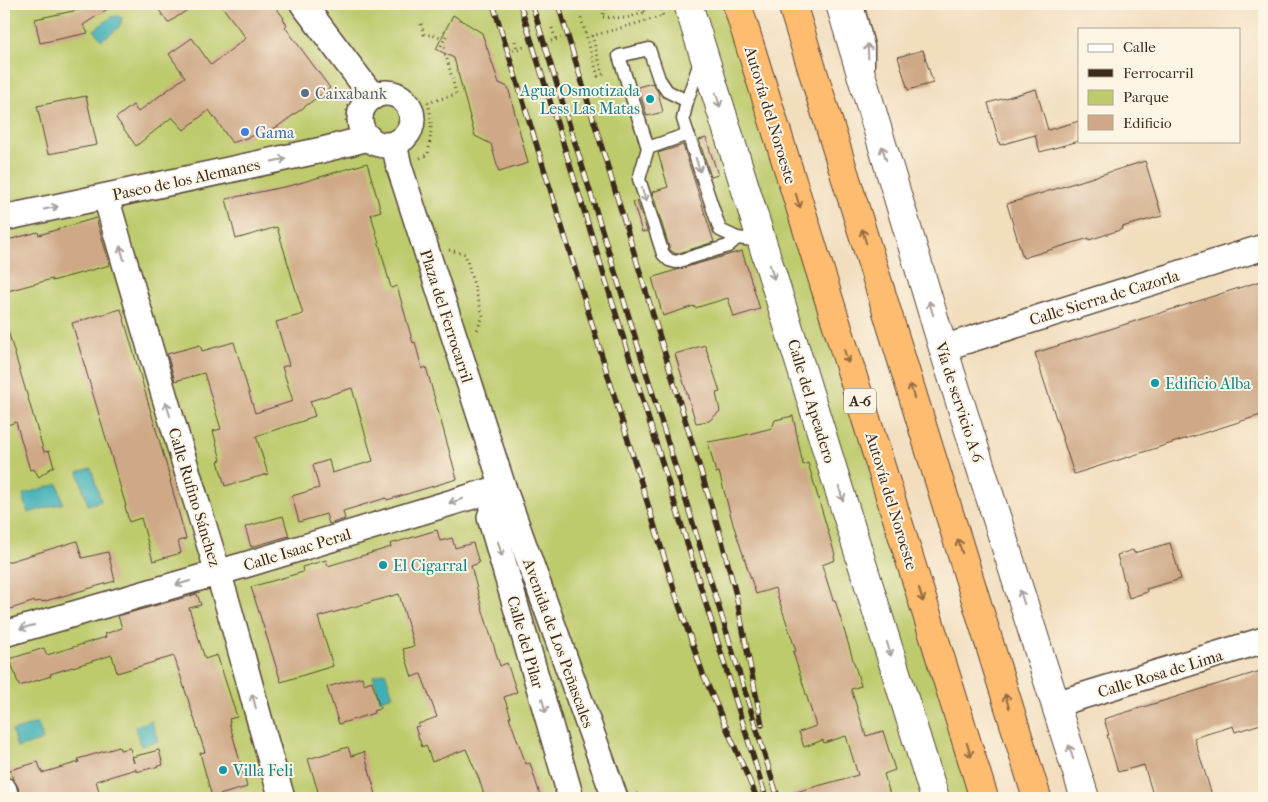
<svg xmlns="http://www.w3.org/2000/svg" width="1268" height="802" font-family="'IM FELL French Canon',serif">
	<rect width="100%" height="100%" fill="#fcf5e5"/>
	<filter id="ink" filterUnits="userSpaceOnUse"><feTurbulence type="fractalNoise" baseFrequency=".02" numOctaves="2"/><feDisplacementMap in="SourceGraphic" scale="10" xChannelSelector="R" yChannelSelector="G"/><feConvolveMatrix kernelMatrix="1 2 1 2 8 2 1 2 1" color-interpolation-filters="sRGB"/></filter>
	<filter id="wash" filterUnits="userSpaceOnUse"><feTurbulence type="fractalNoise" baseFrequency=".0096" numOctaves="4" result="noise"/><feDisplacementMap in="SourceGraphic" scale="20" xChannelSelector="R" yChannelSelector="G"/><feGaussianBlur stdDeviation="1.12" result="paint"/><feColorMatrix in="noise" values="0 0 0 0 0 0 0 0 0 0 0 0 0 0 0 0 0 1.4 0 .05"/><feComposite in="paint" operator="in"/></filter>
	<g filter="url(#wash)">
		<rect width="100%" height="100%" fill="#f2ddbd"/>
		<!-- green -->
		<polygon fill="#becb6d" stroke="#7c7a46" points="4,4 728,4 999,798 4,798"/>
		<!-- water -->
		<g fill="#3fb0b7" stroke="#3d6d6a">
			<path d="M 113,16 L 114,17 L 118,16 L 122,18 C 122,29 110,34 101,40 L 94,30 Z"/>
			<polygon points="91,468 101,501 88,505 78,472"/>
			<polygon points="58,484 63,503 28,513 23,494"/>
			<polygon points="385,672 393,696 380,700 373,676"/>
			<polygon points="152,721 158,741 141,746 135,726"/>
			<polygon points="38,723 43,740 17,748 12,731"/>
		</g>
		<g id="blocks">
			<!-- building -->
			<g fill="#cfa987">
				<polygon points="107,4 115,4 83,25 88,33 40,43 35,19"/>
				<polygon points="155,4 196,4 168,23"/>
				<polygon points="220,4 273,4 284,18 283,19 287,25 285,27 330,88 277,127 232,143 209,110 184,130 172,117 136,146 116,118 133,105 138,112 185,77 169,54 192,38 211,65 246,38"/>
				<polygon points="453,15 482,33 499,83 508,87 528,163 499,172 491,144 475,136 454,58 436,49"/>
				<polygon points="923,50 933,83 908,90 898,57"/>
				<polygon points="652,83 658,92 663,112 647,116 638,87"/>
				<polygon points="1036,89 1048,130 1079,121 1079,141 1040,152 1035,135 1000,145 988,103"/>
				<polygon points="86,96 97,145 48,154 37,106"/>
				<polygon points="706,138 718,175 711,177 699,140"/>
				<polygon points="683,145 714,242 676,254 670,250 652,192 668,187 658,153"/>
				<polygon points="1145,161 1162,216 1122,227 1123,229 1089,240 1089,238 1023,258 1007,204"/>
				<polygon points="367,163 381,211 371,214 391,288 397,286 413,343 415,342 422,369 426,367 457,479 387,500 386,498 343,511 345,519 329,524 326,514 299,522 292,496 319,488 313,465 329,460 332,473 373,461 352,388 310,401 315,416 306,419 306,420 256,436 268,474 225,486 218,461 221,460 213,431 221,429 204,373 175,381 167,354 200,345 202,351 234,342 255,413 293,401 282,367 289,365 276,322 303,314 277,227 236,239 226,199 293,185"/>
				<polygon points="637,201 647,231 642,232 633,202"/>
				<polygon points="96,218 110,265 52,281 52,279 4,292 4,241 38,232 39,235"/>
				<polygon points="742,251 760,309 734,317 728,298 695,308 694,306 663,316 652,278 676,270"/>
				<polygon points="1264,280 1264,414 1074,474 1035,353"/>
				<polygon points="121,309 171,481 170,481 186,539 178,541 181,553 153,561 141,518 129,522 125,506 126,506 72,323"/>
				<polygon points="8,331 44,452 49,451 54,466 39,477 34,469 30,470 16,422 4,426 4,332"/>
				<polygon points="705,345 720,392 716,393 720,411 709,421 696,423 675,354"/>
				<polygon points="793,416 803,465 808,463 835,555 834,556 835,560 822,565 833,600 835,600 861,686 851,689 866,736 883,731 895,770 884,774 891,798 792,798 792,793 858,775 846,736 824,743 823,740 804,747 799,732 816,726 793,652 796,651 775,588 756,594 733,524 719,472 716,473 708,442 737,437 772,428 775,420"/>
				<polygon points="283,516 289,536 251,547 245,527"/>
				<polygon points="437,530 440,541 452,538 455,548 473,543 479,563 471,566 482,608 500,666 507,663 517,692 504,697 511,717 509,717 526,764 530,763 541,798 485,798 479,779 466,749 432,762 426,745 422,747 415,727 419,726 418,724 437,717 421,674 412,677 403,649 414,646 399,594 318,617 333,666 281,682 251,587 303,572 302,567 326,560 328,566 391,547 390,544"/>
				<polygon points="77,541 82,558 108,552 115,581 42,602 42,601 35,602 35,601 4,611 4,563"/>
				<polygon points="1170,543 1181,579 1146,589 1147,592 1129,598 1117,555 1133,550 1134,553"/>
				<polygon points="197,594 201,605 189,608 205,659 217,655 221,667 237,717 229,719 230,722 229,722 247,787 212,797 200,753 205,752 174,656 117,673 112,655 50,674 51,676 19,686 10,659 44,648 47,655 106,637 105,634 122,628 118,616"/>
				<polygon points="1264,670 1264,723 1235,732 1233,726 1194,738 1213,798 1154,798 1144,765 1118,772 1107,735 1109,735 1104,719"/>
				<polygon points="362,677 364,684 372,681 380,709 373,711 374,713 339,724 327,687"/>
				<polygon points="119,747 120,750 130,748 134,763 132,757 159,750 163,765 136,772 136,769 96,781 101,798 20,798 18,787 13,779 10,770 38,762 42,773 79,762 78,759"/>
				<polygon points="348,747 351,756 364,752 377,798 320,798 308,759"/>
			</g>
		</g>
	</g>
	<g filter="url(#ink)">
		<use href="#blocks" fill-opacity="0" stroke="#564536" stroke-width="1"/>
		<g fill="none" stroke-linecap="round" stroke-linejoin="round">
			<!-- service casing -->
			<g stroke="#564536" stroke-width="15">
				<g id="service">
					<polyline points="857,4 868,46 868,67"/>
					<polyline points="701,59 687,101 683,119 720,230 737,238 762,241"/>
					<polyline points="687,101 667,91 659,79 649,49 619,56 648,148 688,134"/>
					<polyline points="648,148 639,179 663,254 669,260 676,262 728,246 737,238"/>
				</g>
			</g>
			<!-- minor casing -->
			<g stroke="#564536" stroke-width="28">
				<g id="minor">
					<polyline points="303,4 373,97"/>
					<circle cx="386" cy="119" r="26"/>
					<polyline points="394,144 399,166 503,487 615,798"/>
					<path d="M 106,197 C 144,332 186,467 227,602 C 246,667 262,733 282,798"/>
					<polyline points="4,218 322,150 369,138"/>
					<polyline points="943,348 1264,247"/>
					<polyline points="503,487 490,517 571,798"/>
					<polyline points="4,634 248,564 503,487"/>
					<polyline points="1056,704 1264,640"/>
					<polyline points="4,790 6,798"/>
				</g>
			</g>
			<!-- tertiary casing -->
			<g stroke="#564536" stroke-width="30">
				<g id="tertiary">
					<polyline points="688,4 935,798"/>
					<polyline points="840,4 943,348 1085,798"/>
				</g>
			</g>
			<!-- motorway casing -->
			<g stroke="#564536" stroke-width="30">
				<g id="motorway">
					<polyline points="737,4 984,798"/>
					<polyline points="792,4 1037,798"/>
				</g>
			</g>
			<!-- path -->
			<g stroke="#564536" stroke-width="3" stroke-dasharray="1 4" stroke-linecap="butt">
				<polyline points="607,4 602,17 626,18 646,12 628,4"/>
				<polyline points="581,18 598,76 603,74 592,36 663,16 659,4"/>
				<polyline points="421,24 424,34 442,37"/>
				<polyline points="552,28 556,40"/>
				<polyline points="446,36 441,46 447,48"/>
				<polyline points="515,41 517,49"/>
				<polyline points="551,41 561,38"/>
				<polyline points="513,50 524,47"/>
				<path d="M 390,82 C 421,88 433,117 416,143"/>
				<polyline points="346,121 347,109 350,103"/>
				<path d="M 420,158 L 428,154 C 431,136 433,121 428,103 L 456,94 L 448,62 L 445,54"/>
				<polyline points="449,250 465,254 483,316 476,333"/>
				<polyline points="636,793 644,798"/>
			</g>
			<!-- service -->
			<use href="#service" stroke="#fff" stroke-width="12"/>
			<!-- minor -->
			<use href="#minor" stroke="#fff" stroke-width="25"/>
			<!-- tertiary -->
			<use href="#tertiary" stroke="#fff" stroke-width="28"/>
			<!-- motorway -->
			<use href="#motorway" stroke="#febc70" stroke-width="28"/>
			<!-- rail casing -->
			<g stroke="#3b2a1e" stroke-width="5.5">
				<g id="rail">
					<polyline points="493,4 679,605 703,674 757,798"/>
					<polyline points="520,4 766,798"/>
					<polyline points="532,4 778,798"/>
					<polyline points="558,4 721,537 736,595 762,725"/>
				</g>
			</g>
			<!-- rail -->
			<use href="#rail" stroke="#fcf5e5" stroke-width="4" stroke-dasharray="11" stroke-linecap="butt"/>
		</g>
		<!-- one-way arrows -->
		<defs><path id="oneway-shaft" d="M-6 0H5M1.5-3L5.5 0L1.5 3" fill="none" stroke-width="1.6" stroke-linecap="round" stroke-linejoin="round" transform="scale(1.25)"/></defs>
		<g stroke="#a79f9a">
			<use href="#oneway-shaft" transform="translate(868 51) rotate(-93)"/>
			<use href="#oneway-shaft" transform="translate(718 100) rotate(73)"/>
			<use href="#oneway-shaft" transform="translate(884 153) rotate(-107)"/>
			<use href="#oneway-shaft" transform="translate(279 160) rotate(-12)"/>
			<use href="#oneway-shaft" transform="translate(698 165) rotate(72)"/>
			<use href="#oneway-shaft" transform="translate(644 195) rotate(72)"/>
			<use href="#oneway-shaft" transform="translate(51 208) rotate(-12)"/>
			<use href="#oneway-shaft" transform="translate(122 253) rotate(-106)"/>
			<use href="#oneway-shaft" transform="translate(772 272) rotate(73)"/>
			<use href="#oneway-shaft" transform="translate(931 308) rotate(-107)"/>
			<use href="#oneway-shaft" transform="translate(168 409) rotate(-106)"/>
			<use href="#oneway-shaft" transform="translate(841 494) rotate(73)"/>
			<use href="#oneway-shaft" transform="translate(456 501) rotate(163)"/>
			<use href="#oneway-shaft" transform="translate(500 549) rotate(74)"/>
			<use href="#oneway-shaft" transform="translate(183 583) rotate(164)"/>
			<use href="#oneway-shaft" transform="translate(1022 597) rotate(-108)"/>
			<use href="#oneway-shaft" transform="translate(27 627) rotate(164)"/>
			<use href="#oneway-shaft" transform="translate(889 649) rotate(73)"/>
			<use href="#oneway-shaft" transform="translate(254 701) rotate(-105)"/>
			<use href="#oneway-shaft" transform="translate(544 706) rotate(74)"/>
			<use href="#oneway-shaft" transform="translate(1071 752) rotate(-107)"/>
		</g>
		<g stroke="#936c43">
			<use href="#oneway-shaft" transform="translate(798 201) rotate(73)"/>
			<use href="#oneway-shaft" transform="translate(864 236) rotate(-107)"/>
			<use href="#oneway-shaft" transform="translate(846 356) rotate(73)"/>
			<use href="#oneway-shaft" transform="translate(912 391) rotate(-107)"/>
			<use href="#oneway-shaft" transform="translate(960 546) rotate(-107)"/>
			<use href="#oneway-shaft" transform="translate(921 595) rotate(73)"/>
			<use href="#oneway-shaft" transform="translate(1007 701) rotate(-107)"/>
			<use href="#oneway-shaft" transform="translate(969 750) rotate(73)"/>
		</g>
	</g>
	<!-- markers -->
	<circle fill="#5c6f8a" stroke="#fcf5e5" stroke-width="2" cx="305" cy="93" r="5"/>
	<g fill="#0f9aa8" stroke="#fcf5e5" stroke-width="2">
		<circle cx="650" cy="99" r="5"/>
		<circle cx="1155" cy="383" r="5"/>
		<circle cx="383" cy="565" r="5"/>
		<circle cx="223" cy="770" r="5"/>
	</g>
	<circle fill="#3f7fe0" stroke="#fcf5e5" stroke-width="2" cx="245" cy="132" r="5"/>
	<g text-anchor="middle" stroke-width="4" stroke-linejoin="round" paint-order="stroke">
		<!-- shield labels -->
		<rect fill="#fcf5e5" stroke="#75675a" stroke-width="1" x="844" y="388.5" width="32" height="25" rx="4"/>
		<g font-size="15" font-weight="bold" fill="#3b2a1e">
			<text x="860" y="406">A-6</text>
		</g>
		<!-- culture labels -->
		<g font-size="16" fill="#0d838f" stroke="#fcf5e5" text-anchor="start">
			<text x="640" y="96" text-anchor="end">Agua Osmotizada<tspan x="640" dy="18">Less Las Matas</tspan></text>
			<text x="1165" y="389">Edificio Alba</text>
			<text x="393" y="571">El Cigarral</text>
			<text x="233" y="776">Villa Feli</text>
		</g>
		<!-- service labels -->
		<g font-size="16" fill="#4e5e75" stroke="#fcf5e5" text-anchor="start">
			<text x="315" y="99">Caixabank</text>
		</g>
		<!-- street labels -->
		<g font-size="16" fill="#3b2a1e" stroke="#fcf5e5">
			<text transform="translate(771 115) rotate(73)" y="6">Autovía del Noroeste</text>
			<text transform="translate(186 179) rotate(-12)" y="6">Paseo de los Alemanes</text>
			<text transform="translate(1104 297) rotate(-17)" y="6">Calle Sierra de Cazorla</text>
			<text transform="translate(447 316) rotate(72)" y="6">Plaza del Ferrocarril</text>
			<text transform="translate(812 401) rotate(73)" y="6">Calle del Apeadero</text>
			<text transform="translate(960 402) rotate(72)" y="6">Vía de servicio A-6</text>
			<text transform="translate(195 497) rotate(73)" y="6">Calle Rufino Sánchez</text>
			<text transform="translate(892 501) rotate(73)" y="6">Autovía del Noroeste</text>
			<text transform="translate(297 549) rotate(-17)" y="6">Calle Isaac Peral</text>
			<text transform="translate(526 642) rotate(74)" y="6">Calle del Pilar</text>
			<text transform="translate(559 643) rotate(70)" y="6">Avenida de Los Peñascales</text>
			<text transform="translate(1160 673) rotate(-17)" y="6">Calle Rosa de Lima</text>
		</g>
		<!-- shop labels -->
		<g font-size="16" fill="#366cbe" stroke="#fcf5e5" text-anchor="start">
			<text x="255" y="138">Gama</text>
		</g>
	</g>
	<!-- margin -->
	<rect width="1268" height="802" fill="none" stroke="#fcf5e5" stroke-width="20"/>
	<!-- legend -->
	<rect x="1078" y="28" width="162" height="115" fill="#fcf5e5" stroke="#afa495"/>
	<rect x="1088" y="44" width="25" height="8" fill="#ffffff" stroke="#afa495"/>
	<text x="1123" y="52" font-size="15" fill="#3b2a1e">Calle</text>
	<rect x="1088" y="69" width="25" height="8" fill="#3b2a1e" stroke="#afa495"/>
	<text x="1123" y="78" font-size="15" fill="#3b2a1e">Ferrocarril</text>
	<rect x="1088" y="90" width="25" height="15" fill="#becb6d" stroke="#afa495"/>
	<text x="1123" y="102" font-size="15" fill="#3b2a1e">Parque</text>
	<rect x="1088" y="115" width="25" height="15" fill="#cfa987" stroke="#afa495"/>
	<text x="1123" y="128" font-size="15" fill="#3b2a1e">Edificio</text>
</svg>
